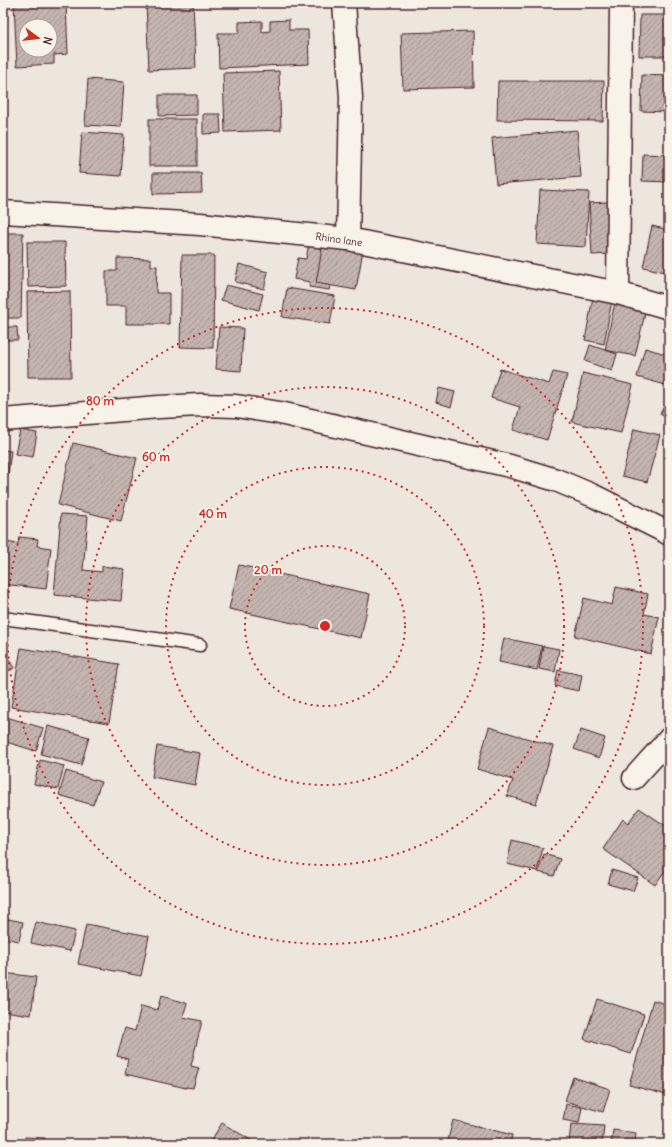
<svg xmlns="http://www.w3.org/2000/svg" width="672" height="1147" font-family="Delius,sans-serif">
	<defs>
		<pattern id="building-hatch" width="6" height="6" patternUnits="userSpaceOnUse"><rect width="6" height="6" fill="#c4b5b0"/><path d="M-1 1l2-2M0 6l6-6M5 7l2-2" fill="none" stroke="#a1938f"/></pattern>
	</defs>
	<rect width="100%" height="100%" fill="#ece6dd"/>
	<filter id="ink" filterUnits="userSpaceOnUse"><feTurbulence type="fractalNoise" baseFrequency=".025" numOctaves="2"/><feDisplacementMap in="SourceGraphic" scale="8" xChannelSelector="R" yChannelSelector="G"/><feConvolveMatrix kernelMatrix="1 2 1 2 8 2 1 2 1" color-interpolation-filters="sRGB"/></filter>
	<g filter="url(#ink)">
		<!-- building -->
		<g fill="url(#building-hatch)" stroke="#4a1f2b" fill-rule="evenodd">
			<path d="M 27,3 L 66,3 L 68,54 L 54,55 L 54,64 L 17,66 L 14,4 ZM 26,26 L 50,26 L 50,50 L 26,50 Z"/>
			<polygon points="146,3 193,3 196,68 149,70"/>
			<polygon points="640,15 669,15 669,56 639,56"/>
			<polygon points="289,20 289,30 308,30 309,64 219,68 218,33 239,33 239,22 262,21 262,32 270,31 270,21"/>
			<polygon points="473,31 474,87 403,89 401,33"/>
			<polygon points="279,71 281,130 225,132 223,73"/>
			<polygon points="642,75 669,76 669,112 641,111"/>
			<polygon points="88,79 124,82 121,127 85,125"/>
			<polygon points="498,81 604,81 603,121 497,120"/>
			<polygon points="159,95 197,95 197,115 159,116"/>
			<polygon points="203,114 220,114 221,133 203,134"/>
			<rect x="149" y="119" width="48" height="47"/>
			<polygon points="577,130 581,177 496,184 492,138"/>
			<polygon points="82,132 124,135 121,176 79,173"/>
			<polygon points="643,154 669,155 669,182 642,181"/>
			<polygon points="153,173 201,173 202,193 153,194"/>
			<polygon points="540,190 589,192 586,247 537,244"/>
			<polygon points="608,202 611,254 592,255 589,203"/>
			<polygon points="652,226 669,230 669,273 643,267"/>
			<polygon points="3,233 23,233 21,318 3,318"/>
			<polygon points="27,242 65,242 66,286 28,287"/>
			<polygon points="309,243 332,247 331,252 345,254 340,283 331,282 329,290 309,287 310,282 294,279 298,258 306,259"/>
			<polygon points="323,243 363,250 356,290 316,283"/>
			<polygon points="182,255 214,255 213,348 180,347"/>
			<polygon points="117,258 151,259 151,266 157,266 156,293 169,293 169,324 126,324 126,306 106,306 106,271 117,271"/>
			<polygon points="239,264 268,272 264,289 235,282"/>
			<polygon points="226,285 263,294 259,310 221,300"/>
			<polygon points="287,288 335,296 330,324 282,317"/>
			<polygon points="70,291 71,377 28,377 27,292"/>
			<polygon points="593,297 612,300 604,344 585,340"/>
			<polygon points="615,302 646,309 635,356 605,350"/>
			<polygon points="3,327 17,327 18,340 3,340"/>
			<polygon points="219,327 243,328 241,371 216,369"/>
			<polygon points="590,345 617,354 612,371 585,361"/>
			<polygon points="645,348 669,355 669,386 637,377"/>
			<polygon points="500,369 549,384 553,372 567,375 547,440 513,430 520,407 491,398"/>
			<polygon points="583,373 633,385 621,433 572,422"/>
			<polygon points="439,388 455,392 451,407 436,402"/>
			<polygon points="669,397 669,419 660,414"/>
			<polygon points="634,429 660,435 647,482 622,476"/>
			<polygon points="20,430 37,433 33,457 15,454"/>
			<polygon points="73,443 137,458 121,521 58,505"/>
			<polygon points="3,450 11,451 8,474 3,473"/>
			<polygon points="3,486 6,486 4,506 3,506"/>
			<polygon points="61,514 88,516 83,570 102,572 102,566 124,569 121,601 54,595"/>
			<polygon points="3,534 6,535 5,542 18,544 19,537 38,539 37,546 51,548 46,589 3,584"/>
			<polygon points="239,565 370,594 361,638 229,609"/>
			<polygon points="616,587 648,594 644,614 659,617 651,654 575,636 584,598 612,605"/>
			<polygon points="504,638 542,646 537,670 499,662"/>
			<polygon points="543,646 559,649 555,672 539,669"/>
			<polygon points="21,648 119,664 109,723 11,707"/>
			<polygon points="3,650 14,668 3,674"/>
			<polygon points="558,670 582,675 579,691 555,686"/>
			<polygon points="3,716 43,728 36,751 3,741"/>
			<polygon points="48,726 89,737 81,765 41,754"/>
			<polygon points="489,727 553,746 536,804 507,796 513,780 477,769"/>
			<polygon points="581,730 605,738 599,758 574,749"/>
			<polygon points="157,746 200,753 195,785 152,777"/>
			<polygon points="40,760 64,766 58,789 34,784"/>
			<polygon points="66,771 101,782 93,805 59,795"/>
			<polygon points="639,808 669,828 669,865 655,885 603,849 623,819 628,823"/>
			<polygon points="512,840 543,848 537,871 507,864"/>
			<polygon points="544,854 560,859 554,876 538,872"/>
			<polygon points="612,870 638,878 633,891 608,884"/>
			<polygon points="3,918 23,922 19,941 3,938"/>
			<polygon points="36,922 75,931 70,951 31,943"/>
			<polygon points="86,924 149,936 141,976 78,964"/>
			<polygon points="3,973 36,977 31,1015 3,1011"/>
			<polygon points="161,996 187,1003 183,1017 202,1021 191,1066 199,1068 193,1088 186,1087 186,1088 125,1074 128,1059 117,1056 125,1028 135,1031 141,1006 157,1010"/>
			<polygon points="597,999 644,1014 631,1054 584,1039"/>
			<polygon points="653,1000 669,1005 669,1087 667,1095 629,1085"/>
			<polygon points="573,1077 610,1089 603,1112 565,1101"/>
			<polygon points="566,1104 582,1107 579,1123 563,1120"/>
			<polygon points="453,1120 512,1135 510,1144 447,1144"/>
			<polygon points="222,1123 254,1142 252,1144 209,1144"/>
			<polygon points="571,1124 604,1126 602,1144 569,1143"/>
			<polygon points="613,1130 636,1133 635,1144 611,1144"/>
			<polygon points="25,1137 45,1138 45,1144 25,1144"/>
		</g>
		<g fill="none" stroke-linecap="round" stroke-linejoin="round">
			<!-- service casing -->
			<g stroke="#4a1f2b" stroke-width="15">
				<polyline id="service" points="3,618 200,645"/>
			</g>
			<!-- minor casing -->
			<g stroke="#4a1f2b" stroke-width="25">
				<g id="minor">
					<polyline points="344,3 351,97 348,239"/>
					<polyline points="3,212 200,224 348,239 618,293 669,308"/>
					<polyline points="618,293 621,3"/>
					<polyline points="3,420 159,407 200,405 236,406 280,413 510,466 556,480 594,496 662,530 669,534"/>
					<polyline points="634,778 669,739"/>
				</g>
			</g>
			<!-- service -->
			<use href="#service" stroke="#f7f3e8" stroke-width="12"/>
			<!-- minor -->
			<use href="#minor" stroke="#f7f3e8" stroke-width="22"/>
		</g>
	</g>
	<!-- distance rings -->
	<g fill="none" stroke="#d62828" stroke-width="2" stroke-dasharray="2 4">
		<circle cx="325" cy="626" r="80"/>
		<circle cx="325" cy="626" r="159"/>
		<circle cx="325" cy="626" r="239"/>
		<circle cx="325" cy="626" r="318"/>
	</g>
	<g text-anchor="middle" stroke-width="3.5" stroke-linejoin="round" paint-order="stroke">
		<!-- street labels -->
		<g font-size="10" fill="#4a1f2b" stroke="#f7f3e8">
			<text transform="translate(339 239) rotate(8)" y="4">Rhino lane</text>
		</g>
	</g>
	<circle cx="325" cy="626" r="6" fill="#d62828" stroke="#f7f3e8" stroke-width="2"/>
	<g font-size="12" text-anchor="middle" font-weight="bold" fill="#d62828" stroke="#f7f3e8" stroke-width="3.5" stroke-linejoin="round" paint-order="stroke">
		<text x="100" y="405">80 m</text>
		<text x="156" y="461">60 m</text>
		<text x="213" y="518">40 m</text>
		<text x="268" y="574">20 m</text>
	</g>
	<!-- margin -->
	<rect width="672" height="1147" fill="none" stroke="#f7f3e8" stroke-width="16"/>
	<rect x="8" y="8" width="656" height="1131" fill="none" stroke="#4a1f2b" stroke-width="1.5" filter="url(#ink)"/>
	<!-- north arrow -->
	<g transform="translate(38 38) rotate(105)"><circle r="19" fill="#f7f3e8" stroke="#b29e9c"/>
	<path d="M0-3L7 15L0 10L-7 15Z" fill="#c8321e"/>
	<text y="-6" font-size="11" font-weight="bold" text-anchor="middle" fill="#4a1f2b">N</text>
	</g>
</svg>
